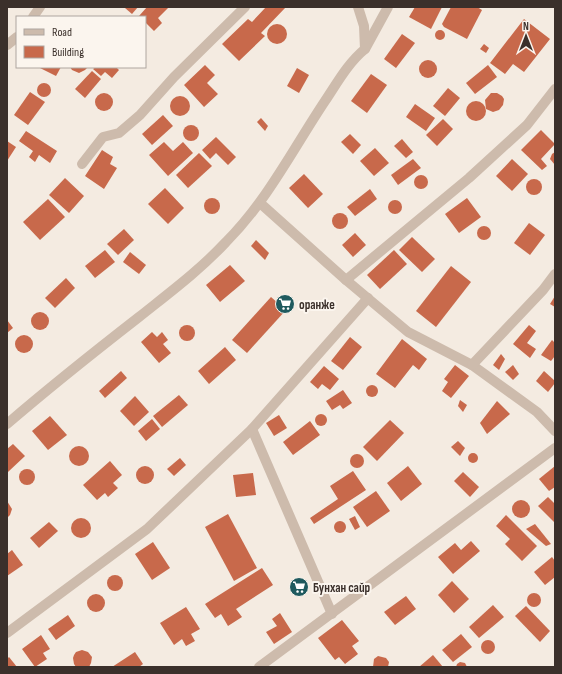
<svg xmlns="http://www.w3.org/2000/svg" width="562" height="674" font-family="'Sofia Sans Condensed',sans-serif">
	<rect width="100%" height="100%" fill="#f4ebe1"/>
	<!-- building -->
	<g fill="#c8694b">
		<polygon points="127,7 138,7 132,14 125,8"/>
		<polygon points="147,7 169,7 158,18 162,23 154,31 145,22 145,17 140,17 139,16"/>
		<polygon points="266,7 286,7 261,33 265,36 239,61 222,44 248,19 252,22"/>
		<polygon points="415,7 442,7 431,29 409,17"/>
		<polygon points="451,7 477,7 482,10 467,39 444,27 442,24"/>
		<polygon points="524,19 550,39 524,72 513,64 505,74 490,63"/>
		<circle cx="277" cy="34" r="10"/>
		<circle cx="440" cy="35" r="5"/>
		<polygon points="402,34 415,43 396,68 384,59"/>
		<polygon points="484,44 489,48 486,53 480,49"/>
		<circle cx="428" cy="69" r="9"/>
		<polygon points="205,65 215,75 207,83 218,94 204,107 184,85"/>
		<polygon points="488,65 497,77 475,94 466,83"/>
		<polygon points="38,67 61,67 56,76"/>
		<polygon points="70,67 88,67 85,70 79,73 72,70"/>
		<polygon points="96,67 116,67 119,70 112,78 105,72 101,76 93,69"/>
		<polygon points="297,68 309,75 299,93 287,86"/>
		<polygon points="92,71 101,79 85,98 75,89"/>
		<polygon points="371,74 387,85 367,113 351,101"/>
		<circle cx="44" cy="90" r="7"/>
		<polygon points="448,88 460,98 445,116 433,106"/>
		<polygon points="30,92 45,102 28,125 14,115"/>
		<polygon points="491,93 497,93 502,96 504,99 503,105 499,110 493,112 486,109 485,100"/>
		<circle cx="104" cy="102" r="9"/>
		<circle cx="180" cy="106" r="10"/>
		<circle cx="476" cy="111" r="10"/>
		<polygon points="415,104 435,118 426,131 406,117"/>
		<polygon points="163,115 173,126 152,145 142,134"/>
		<polygon points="261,118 268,126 265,131 257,122"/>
		<polygon points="443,119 453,129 437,146 426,135"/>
		<circle cx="191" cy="133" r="8"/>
		<polygon points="541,130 555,144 541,159 547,166 542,170 521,150"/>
		<polygon points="26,131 57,151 50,163 39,155 35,162 29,157 33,151 19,141"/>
		<polygon points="350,134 361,145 353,154 341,142"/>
		<polygon points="216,137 236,157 228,165 216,153 210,159 202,150"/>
		<polygon points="402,139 413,152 406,158 394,146"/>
		<polygon points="7,141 16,147 7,161"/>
		<polygon points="164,142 173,151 183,142 193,153 168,176 149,155"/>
		<polygon points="375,148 389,163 374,176 360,161"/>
		<polygon points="102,150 113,157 110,164 117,168 104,189 85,176"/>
		<polygon points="555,152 555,165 550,159 552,154"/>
		<polygon points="199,153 212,166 188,188 176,175"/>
		<polygon points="413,159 421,168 398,185 391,175"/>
		<polygon points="512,159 528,174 512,191 496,176"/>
		<polygon points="304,174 323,194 308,208 289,188"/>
		<circle cx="421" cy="182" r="7"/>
		<polygon points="65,178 84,196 69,213 49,195"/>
		<circle cx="534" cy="187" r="8"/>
		<polygon points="165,188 184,208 168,224 148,204"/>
		<polygon points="370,189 377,199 355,216 347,207"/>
		<polygon points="467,198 481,217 459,233 445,214"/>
		<circle cx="212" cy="206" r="8"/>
		<polygon points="48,199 65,217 40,240 23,222"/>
		<circle cx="395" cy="207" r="7"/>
		<circle cx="340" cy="221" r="8"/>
		<polygon points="529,223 545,235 530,255 514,243"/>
		<circle cx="484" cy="233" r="7"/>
		<polygon points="124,229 134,240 118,255 107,244"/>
		<polygon points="355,233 366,245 353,257 342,245"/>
		<polygon points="412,237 435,259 422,272 399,250"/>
		<polygon points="256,240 269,253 265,260 251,246"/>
		<polygon points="105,250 115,262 95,278 85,266"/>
		<polygon points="394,250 407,264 380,289 367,275"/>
		<polygon points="130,252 146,265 139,274 123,262"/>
		<polygon points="230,265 245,281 220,302 206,285"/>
		<polygon points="451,266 471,282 436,327 416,311"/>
		<polygon points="66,278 75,288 55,308 45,298"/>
		<polygon points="555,296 555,307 550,304"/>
		<polygon points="271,297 286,310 247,353 232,340"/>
		<circle cx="40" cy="321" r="9"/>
		<polygon points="7,320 13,328 7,333"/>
		<polygon points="529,325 536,331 527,343 536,349 530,358 513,344"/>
		<circle cx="187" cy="333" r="8"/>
		<polygon points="152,332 157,337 162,332 168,340 163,344 171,353 159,363 141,342"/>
		<circle cx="24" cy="344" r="9"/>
		<polygon points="350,337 362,347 343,370 331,361"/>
		<polygon points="402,339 427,359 419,370 413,365 395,388 376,374"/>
		<polygon points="552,340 555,343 555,356 551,361 541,355"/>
		<polygon points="225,347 236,360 209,384 198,371"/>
		<polygon points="501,354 505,359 499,370 493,365"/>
		<polygon points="455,365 469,376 451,398 442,391 448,382 444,379"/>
		<polygon points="513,365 519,374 513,380 505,372"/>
		<polygon points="324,366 339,379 330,390 322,384 318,389 310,382"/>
		<polygon points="121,371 127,378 105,398 99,391"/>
		<polygon points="544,371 555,381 555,383 548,392 536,381"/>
		<circle cx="372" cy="391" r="6"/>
		<polygon points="343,390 352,403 343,409 340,405 332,410 326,401"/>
		<polygon points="179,395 188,405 162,427 153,416"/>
		<polygon points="135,396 149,412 134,426 120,411"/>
		<polygon points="460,400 467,405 463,412 458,406"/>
		<polygon points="497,401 510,414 487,434 480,423"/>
		<circle cx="321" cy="420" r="6"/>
		<polygon points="279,415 287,428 274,436 266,423"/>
		<polygon points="50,416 67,435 48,450 32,431"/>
		<polygon points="152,419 160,429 146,441 138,431"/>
		<polygon points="390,420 404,433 377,461 363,447"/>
		<polygon points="310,421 320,435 293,455 283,442"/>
		<polygon points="458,441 465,448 460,456 451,447"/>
		<polygon points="13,444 25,456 8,472 7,470 7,449"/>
		<circle cx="79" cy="456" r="10"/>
		<circle cx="473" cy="458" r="5"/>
		<circle cx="357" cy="461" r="7"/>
		<polygon points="180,458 186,465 174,476 167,469"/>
		<polygon points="110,461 122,475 113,483 118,488 108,497 105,493 97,500 83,485"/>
		<circle cx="145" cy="475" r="9"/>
		<polygon points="408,466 422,484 401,501 387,483"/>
		<polygon points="555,466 555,487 549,491 539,479"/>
		<circle cx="27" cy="477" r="8"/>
		<polygon points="353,471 366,490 314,524 310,518 338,499 330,486"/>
		<polygon points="463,472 479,487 470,497 454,481"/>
		<polygon points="253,473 256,495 236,497 233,475"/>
		<polygon points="376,491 390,511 367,527 353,507"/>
		<polygon points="548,497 555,504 555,523 538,506"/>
		<circle cx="521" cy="509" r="9"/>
		<polygon points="7,501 12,509 10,515 7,518"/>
		<polygon points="228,514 257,568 234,581 205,527"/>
		<polygon points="506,515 537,546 522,561 505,544 510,539 496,526"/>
		<polygon points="355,516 360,527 355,530 349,519"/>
		<circle cx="81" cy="528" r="10"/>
		<circle cx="340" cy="527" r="6"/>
		<polygon points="49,522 58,531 39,548 30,538"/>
		<polygon points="535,524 551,544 546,546 526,529"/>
		<polygon points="471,541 480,551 453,574 438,557 455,543 461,550"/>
		<polygon points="153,542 170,568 152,580 135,554"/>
		<polygon points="12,550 23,565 7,576 7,554"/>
		<polygon points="552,557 555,561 555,577 545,585 534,572"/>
		<polygon points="262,568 273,585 236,609 242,617 228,626 221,614 215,618 205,604"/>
		<circle cx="115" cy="583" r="8"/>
		<polygon points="452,581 469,599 454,613 438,595"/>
		<circle cx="534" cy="600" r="7"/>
		<circle cx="96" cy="603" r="9"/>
		<polygon points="406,596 416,609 395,625 384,612"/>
		<polygon points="493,605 504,617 479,638 469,627"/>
		<polygon points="526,606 550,631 540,642 515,616"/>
		<polygon points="186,607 200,629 191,634 195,641 186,646 182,639 174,645 160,623"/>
		<polygon points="280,613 292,632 274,644 266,632 277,626 272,619"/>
		<polygon points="68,615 75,626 56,640 48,629"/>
		<polygon points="342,620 359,641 352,646 358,654 345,664 339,657 335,660 318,638"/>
		<polygon points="461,634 472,647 453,662 442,650"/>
		<polygon points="41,635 50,649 43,653 47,659 35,667 22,649"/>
		<circle cx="488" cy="647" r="7"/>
		<polygon points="82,650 88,652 92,657 91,663 89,667 76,667 74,664 73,658 74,655 76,652"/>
		<polygon points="135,652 143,664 139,667 112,667"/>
		<polygon points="433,655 443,667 419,667"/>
		<polygon points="378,656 386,658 389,662 388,667 373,667 374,659"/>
		<polygon points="9,657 17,667 7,667 7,659"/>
		<polygon points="460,662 465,663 467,667 456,667 457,664"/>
	</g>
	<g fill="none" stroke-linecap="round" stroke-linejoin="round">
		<!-- street -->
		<g stroke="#cdbbac" stroke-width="10">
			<polyline points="33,17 40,7"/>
			<polyline points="7,45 17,37"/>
			<polyline points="365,49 388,7"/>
			<polyline points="82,164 103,137 119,133 140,115 174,77 245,7"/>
			<polyline points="260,203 346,280 408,332 472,365 537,412 555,431"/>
			<polyline points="346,280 469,178 527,125 555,89"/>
			<polyline points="472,365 543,290 555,274"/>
			<path d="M 7,424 C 50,387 94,352 139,317 C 169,293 200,270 226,242 C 267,201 293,149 325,101 C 337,83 348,63 365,49 L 364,26 L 358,7"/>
			<polyline points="252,429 332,614"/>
			<polyline points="7,633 147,529 252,429 368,298"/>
			<polyline points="259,667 555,448"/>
		</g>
	</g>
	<!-- icons -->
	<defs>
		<g id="supermarket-disc" transform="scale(1)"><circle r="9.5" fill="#1f5a5e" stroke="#fbf5ee"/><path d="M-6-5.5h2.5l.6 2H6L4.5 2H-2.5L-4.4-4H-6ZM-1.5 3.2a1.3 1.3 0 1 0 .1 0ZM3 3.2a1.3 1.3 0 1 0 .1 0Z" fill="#fff"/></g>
	</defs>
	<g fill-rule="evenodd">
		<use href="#supermarket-disc" x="285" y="304"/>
		<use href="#supermarket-disc" x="299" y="587"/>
	</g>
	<g text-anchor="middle" stroke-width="4" stroke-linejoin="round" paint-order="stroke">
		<!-- poi labels -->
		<g font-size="13" font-weight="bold" fill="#3b302b" stroke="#fbf5ee" text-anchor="start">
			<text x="299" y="309">оранже</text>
			<text x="313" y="592">Бунхан сайр</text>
		</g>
	</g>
	<!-- border -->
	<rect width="562" height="674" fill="none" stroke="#3b302b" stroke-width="16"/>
	<!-- legend -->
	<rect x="16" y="16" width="130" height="52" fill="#fbf5ee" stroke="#aea6a0"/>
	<rect x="24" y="29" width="20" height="6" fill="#cdbbac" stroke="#aea6a0"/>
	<text x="52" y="36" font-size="12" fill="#3b302b">Road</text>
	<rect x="24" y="46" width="20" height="12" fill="#c8694b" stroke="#aea6a0"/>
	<text x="52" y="56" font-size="12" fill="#3b302b">Building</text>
	<!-- north arrow -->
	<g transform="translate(526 36)" stroke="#fbf5ee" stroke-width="3" paint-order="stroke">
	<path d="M0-3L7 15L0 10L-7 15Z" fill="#3b302b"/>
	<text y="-6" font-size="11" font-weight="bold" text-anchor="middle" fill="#3b302b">N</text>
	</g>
</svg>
